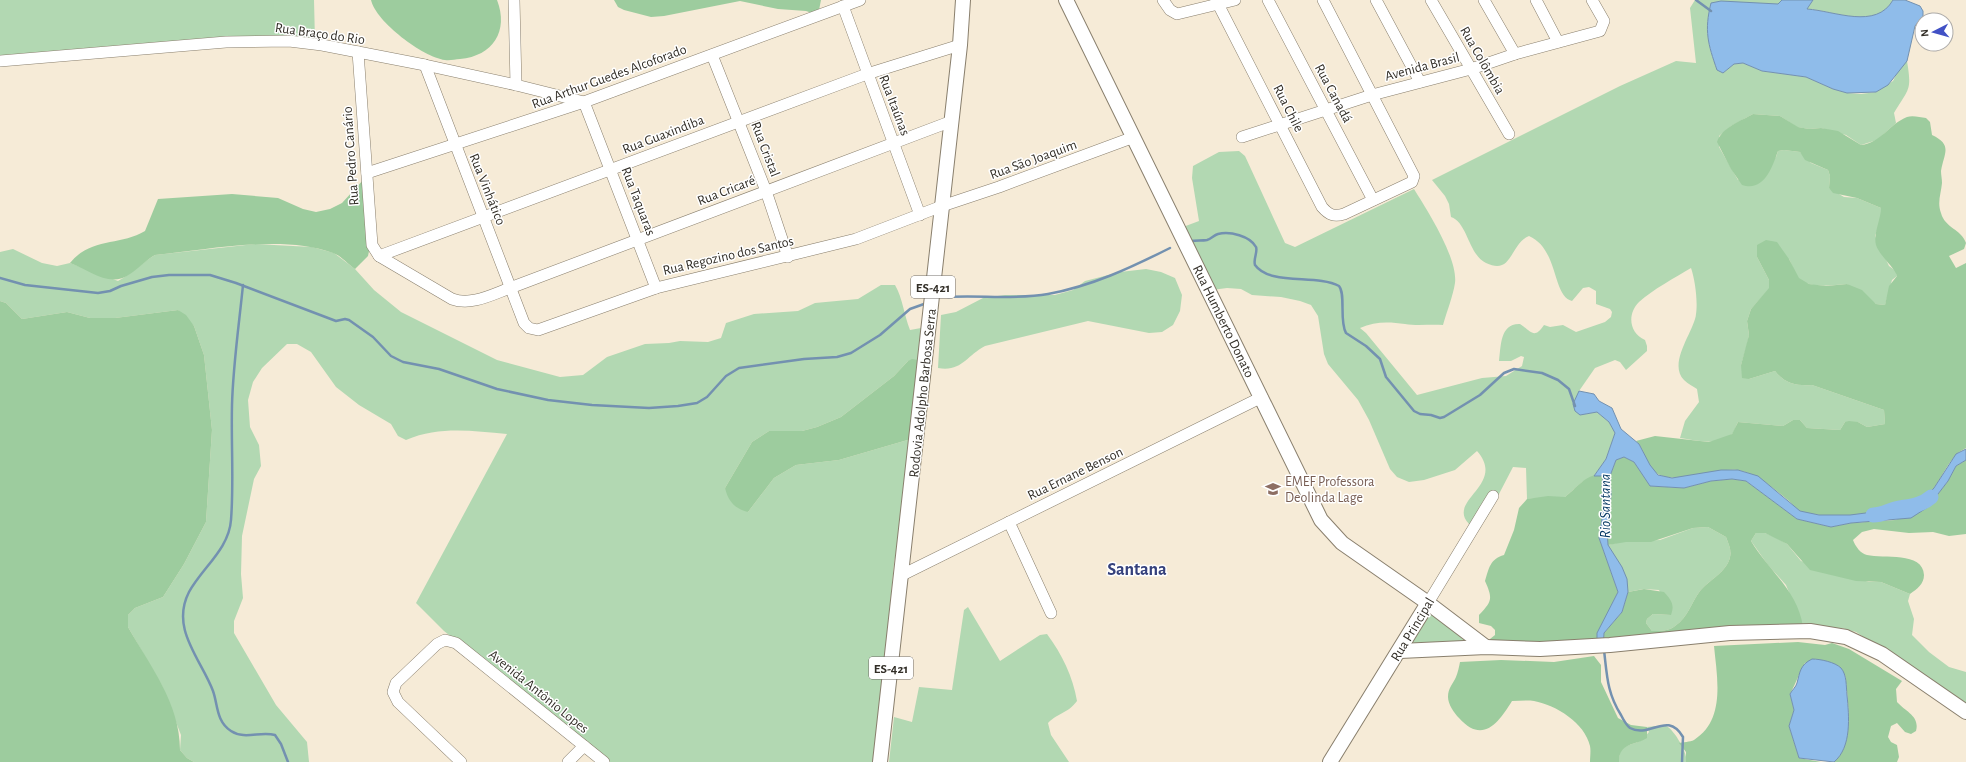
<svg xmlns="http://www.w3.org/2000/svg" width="1966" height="762" font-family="'Alegreya Sans',sans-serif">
	<rect width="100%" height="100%" fill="#f6ebd7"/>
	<!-- green -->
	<g fill="#b2d8b2">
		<polygon points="0,0 314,0 315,41 304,40 0,64"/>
		<path d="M 1695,0 L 1782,0 L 1778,4 L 1711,3 C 1704,30 1708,45 1717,69 L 1723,73 L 1734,64 L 1743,63 L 1762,71 L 1806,77 L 1833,89 L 1847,93 L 1861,94 L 1876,92 L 1893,81 L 1899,69 L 1907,61 C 1912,91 1909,88 1894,113 L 1896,123 L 1877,140 L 1861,145 L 1846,135 L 1821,128 L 1809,129 L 1797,127 L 1780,116 L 1753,114 L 1731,126 L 1719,136 L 1719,147 L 1738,180 L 1776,157 L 1778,151 L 1784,150 L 1800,152 L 1811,163 L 1828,170 L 1830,176 L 1829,188 L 1844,197 L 1857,198 L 1881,208 L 1881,219 L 1875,236 L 1889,266 L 1896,271 L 1897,276 L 1892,280 L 1885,305 L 1876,304 L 1847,284 C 1832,285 1812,289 1799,279 C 1795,275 1792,264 1789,259 L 1757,257 L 1769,280 L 1769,289 L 1751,309 L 1747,321 L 1749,335 L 1747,345 L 1741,365 L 1749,379 L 1775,371 C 1785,384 1797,386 1812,385 L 1884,410 L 1885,424 L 1867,427 L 1858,422 L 1845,422 L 1840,430 L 1807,428 L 1800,420 L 1793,420 L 1783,426 L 1738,422 C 1736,425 1735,431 1732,434 C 1719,447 1696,440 1680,438 L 1685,421 L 1699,402 L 1697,389 C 1693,386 1688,384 1684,380 C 1667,363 1695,330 1696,314 C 1698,302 1695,279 1691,268 C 1676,277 1652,290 1639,302 C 1627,314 1629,333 1645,340 L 1647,346 L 1647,351 L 1626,370 L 1620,362 L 1615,360 L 1595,368 L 1579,391 L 1580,415 L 1597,412 L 1609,422 L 1615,433 L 1606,459 L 1594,476 L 1582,482 L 1565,497 L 1527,499 L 1526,468 L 1513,467 L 1486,519 L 1481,524 L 1469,524 C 1446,500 1507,485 1477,451 L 1455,470 L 1424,480 L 1409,482 L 1397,477 L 1390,469 L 1369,420 L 1358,400 L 1328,364 L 1324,354 L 1318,316 L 1311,305 L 1300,301 L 1281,297 L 1252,295 L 1241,289 L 1227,288 L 1212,290 L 1183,227 L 1199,221 L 1192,178 L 1193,166 L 1219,152 L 1239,151 L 1245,156 L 1285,243 L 1295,247 L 1414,189 C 1427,210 1458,258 1455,283 C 1453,296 1447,311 1443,325 C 1431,324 1417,326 1405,324 C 1390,322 1375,321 1360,328 L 1366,333 L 1417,395 L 1482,378 L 1506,376 L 1522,366 L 1524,357 L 1521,356 L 1511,361 L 1499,361 C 1501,346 1500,323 1520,324 C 1531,331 1534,340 1544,325 L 1550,327 L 1563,325 L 1576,332 L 1605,322 L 1611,317 L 1612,312 L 1610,309 L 1596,304 L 1596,291 L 1589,287 L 1583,288 L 1572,301 C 1552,296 1559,249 1529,236 C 1510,243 1513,276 1486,263 C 1468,254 1468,223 1451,217 L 1449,204 L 1445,196 L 1432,180 L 1620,86 L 1676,61 L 1696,63 L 1690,8 Z"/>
		<path d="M 1813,0 L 1893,0 C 1877,31 1833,10 1807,9 Z"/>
		<path d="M 255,244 L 312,247 L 334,253 L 355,269 L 374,290 L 401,312 L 497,360 L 560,377 L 583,375 L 607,357 L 645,344 L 669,343 L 680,341 L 708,342 L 721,338 L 726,323 L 754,314 L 798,311 L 815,303 L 858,299 L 881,285 L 895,285 C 903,299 904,315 910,330 L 921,328 L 918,360 L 908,361 L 894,376 L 841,417 L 817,427 L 802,431 L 769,431 L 752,442 L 725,488 L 748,512 L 774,478 L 796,465 L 839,460 L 911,439 L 903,513 L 894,563 L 875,762 L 610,762 L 444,631 L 416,603 L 507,434 C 471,431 440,426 406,440 L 398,436 L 391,424 L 359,405 L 336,387 L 311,352 L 297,344 L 287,344 L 262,368 L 253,382 L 248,400 L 250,427 L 259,445 L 261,466 L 254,479 L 242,536 L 241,574 L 243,598 L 234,621 L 234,633 L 276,705 L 307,742 L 309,762 L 194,762 L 187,758 L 180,750 L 181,735 L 162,686 L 128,627 L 128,615 L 135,608 L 163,597 L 184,564 L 206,522 L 212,430 L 204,355 L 194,326 L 178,310 L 115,318 L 90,318 L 67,312 L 22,319 L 6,303 L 0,301 L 0,252 L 13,249 L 42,263 L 57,266 L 70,263 L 118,281 C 132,273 142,263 155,255 Z"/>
		<path d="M 1146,269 L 1161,272 L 1175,278 L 1182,295 L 1180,311 L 1173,325 L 1162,332 L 1149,333 L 1088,321 L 985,346 C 966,356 962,372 938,368 L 941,315 L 956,312 L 983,298 L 1005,295 L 1055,295 L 1073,290 L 1085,281 L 1120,272 Z"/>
		<path d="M 1708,527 L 1726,537 C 1728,543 1732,550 1730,557 C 1727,572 1709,580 1700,591 C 1691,603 1688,617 1675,626 C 1669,631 1660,631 1652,631 L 1646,623 L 1647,619 L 1653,614 L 1671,615 L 1659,590 L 1643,589 L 1628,592 C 1626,573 1617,562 1608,545 L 1621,542 L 1660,540 L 1693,528 Z"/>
		<polygon points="1756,533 1765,533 1775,537 1787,544 1801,561 1869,582 1881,582 1910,594 1908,601 1914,619 1912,635 1929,652 1949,667 1966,672 1966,710 1893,656 1856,632 1842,628 1803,627 1786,585 1768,565 1751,541"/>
		<path d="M 968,607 L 1000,661 L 1040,635 L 1047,634 C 1062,654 1073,677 1077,701 C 1067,714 1059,712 1048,723 L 1051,735 L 1069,762 L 889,762 L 894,717 L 912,722 L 919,687 L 952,690 L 964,610 Z"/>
		<polygon points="1431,609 1471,641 1409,645"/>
		<path d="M 1657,726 C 1659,726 1664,725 1666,726 C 1674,729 1689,755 1686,762 L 1619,762 C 1619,744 1627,747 1640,741 C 1644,740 1646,735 1649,732 L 1647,727 Z"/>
	</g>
	<!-- forest -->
	<g fill="#9dcc9e">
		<path d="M 371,0 L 497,0 C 509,31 493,56 460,59 C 455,59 450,61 445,60 C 423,57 376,22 371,0 Z"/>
		<polygon points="614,0 821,0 819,10 812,13 806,11 778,9 740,1 664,16 651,17 624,10 618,7"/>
		<path d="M 1753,114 L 1780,116 L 1798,127 L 1809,129 L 1821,128 L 1838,131 L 1861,145 C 1881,143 1889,124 1907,117 C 1912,115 1920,117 1926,118 L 1930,122 L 1932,135 C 1953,145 1944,153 1941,171 C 1941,175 1942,179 1942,183 C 1941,194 1937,202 1941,213 C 1945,228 1961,229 1966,243 L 1964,249 L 1949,256 L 1956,268 L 1966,263 L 1966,448 C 1963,450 1958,452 1956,455 C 1941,471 1934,499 1911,507 C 1892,514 1818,520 1800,511 C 1796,509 1792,504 1789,501 C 1774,489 1757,473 1737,470 C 1715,468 1678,484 1660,475 C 1646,469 1646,450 1636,441 L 1655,436 L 1709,442 L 1732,434 L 1738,422 L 1783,426 L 1793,420 L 1800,420 L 1807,428 L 1840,430 L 1845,422 L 1849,421 L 1858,422 L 1867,427 L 1885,424 L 1884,410 L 1812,385 C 1797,386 1785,384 1775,371 L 1749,379 L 1742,378 L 1741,365 L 1749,335 L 1747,321 L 1751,309 L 1769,288 L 1769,280 L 1757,257 L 1757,245 L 1766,240 L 1777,242 L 1789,259 L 1799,278 L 1809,284 L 1826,286 L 1847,284 L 1862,290 L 1876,304 L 1885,305 L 1889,286 L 1897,276 C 1895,268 1879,255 1876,245 C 1873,234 1881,219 1881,208 L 1857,198 L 1833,193 L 1829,188 L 1830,176 L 1828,170 L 1805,160 L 1800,152 L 1784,150 L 1778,151 C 1772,168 1764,192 1742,185 L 1731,169 L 1717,142 C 1722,127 1741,121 1753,114 Z"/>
		<path d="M 364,179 L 370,246 L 368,256 L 355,269 C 348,264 340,255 333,253 C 282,234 208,250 155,255 C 146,260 139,268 130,274 C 110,289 90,270 70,263 C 91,237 120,246 145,231 L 158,199 L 232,194 L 278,198 L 303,209 L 316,212 L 330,209 L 342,203 Z"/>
		<path d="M 0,301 L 6,303 L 22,319 L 67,312 L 90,318 L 115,318 L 178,310 L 186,315 L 194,326 L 204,355 L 212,430 L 206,522 L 184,564 L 163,597 L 135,608 L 128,615 L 128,627 C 150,666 180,703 180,750 L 187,758 L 194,762 L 0,762 Z"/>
		<path d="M 912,359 L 918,360 L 911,439 L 839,460 L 796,465 L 774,478 L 748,512 C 735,509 728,501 725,488 L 752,442 L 769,431 L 802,431 L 817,427 L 841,417 L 894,376 L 908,361 Z"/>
		<path d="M 1624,457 L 1634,462 L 1650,486 L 1684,488 L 1711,481 L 1732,479 L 1746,481 L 1797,519 L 1831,527 L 1851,523 L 1895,520 L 1928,507 L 1948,481 L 1956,466 L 1966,460 L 1966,534 L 1949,536 L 1933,532 L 1909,533 L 1874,529 L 1862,532 L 1853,540 C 1855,546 1861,554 1867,555 C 1883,559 1923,551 1924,575 C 1924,584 1917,589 1910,594 L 1881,582 L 1856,581 L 1810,570 L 1787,544 L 1765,533 L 1756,533 L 1751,541 C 1769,571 1798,591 1803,627 L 1603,648 L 1604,633 L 1622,612 L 1628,592 L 1644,589 L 1664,592 C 1671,600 1675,604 1671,615 L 1653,614 L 1647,619 L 1646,623 L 1652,631 C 1660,631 1669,631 1675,626 C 1688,617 1691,603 1700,591 C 1709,580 1727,572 1730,557 C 1732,550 1728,543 1726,537 L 1708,527 L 1693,528 L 1651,542 L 1626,542 L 1608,545 L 1607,530 L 1611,495 L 1610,476 L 1616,460 Z"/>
		<path d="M 1603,475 L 1602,486 L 1604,506 L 1599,538 L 1618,592 L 1611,606 L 1597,649 L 1490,644 L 1490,639 L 1495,635 L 1495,630 L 1491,626 L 1479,623 L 1479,615 C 1492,601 1493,599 1485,581 C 1489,568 1490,559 1504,555 L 1514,530 L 1519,508 L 1527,499 L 1548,496 L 1565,497 C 1577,488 1586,473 1603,475 Z"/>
		<path d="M 1798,642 L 1825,645 L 1832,643 L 1849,649 L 1902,681 L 1896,689 L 1897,702 C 1906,712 1920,716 1916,731 L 1911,734 L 1905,732 L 1897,723 L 1891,726 L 1888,737 L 1891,742 L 1897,745 L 1899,757 L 1897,762 L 1834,762 C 1855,744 1848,699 1845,675 L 1817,659 L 1805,663 C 1799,673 1796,683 1790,694 L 1794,710 L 1789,726 L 1799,758 L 1821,762 L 1686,762 L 1686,752 L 1679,743 C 1683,742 1690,742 1694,740 C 1726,720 1717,677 1714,646 Z"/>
		<path d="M 1594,656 L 1601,665 L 1601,682 L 1618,718 L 1631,725 L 1647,727 L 1647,738 C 1635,746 1619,742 1619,762 L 1590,762 C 1590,757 1591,751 1590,746 C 1585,723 1556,705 1534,701 C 1527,700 1519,701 1512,701 C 1499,722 1483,745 1459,718 C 1454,713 1448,704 1448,697 C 1448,688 1453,684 1456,677 C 1458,672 1459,667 1460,662 L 1501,660 L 1554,662 Z"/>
	</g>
	<!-- water -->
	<g fill="#8fbcea" stroke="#7391b0">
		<path d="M 1782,0 L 1813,0 L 1807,9 C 1835,11 1876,30 1893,0 L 1905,0 L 1920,6 L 1923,11 L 1923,16 L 1915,26 L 1907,61 L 1888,85 L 1876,92 L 1847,93 L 1833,89 L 1806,77 L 1762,71 L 1743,63 L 1734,64 L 1723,73 L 1717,70 C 1708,44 1704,31 1711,3 L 1721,1 L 1778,4 Z"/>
		<polygon points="1579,391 1594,394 1599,401 1612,408 1621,429 1639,444 1650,465 1658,475 1672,478 1721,470 1738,470 1758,476 1800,511 1819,515 1850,515 1912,507 1924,499 1934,488 1956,454 1966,449 1966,460 1956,466 1948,481 1928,507 1911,518 1851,523 1831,527 1797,519 1746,481 1732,479 1711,481 1684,488 1650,486 1634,462 1624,457 1616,460 1610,476 1611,495 1607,530 1608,545 1622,567 1627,579 1628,592 1622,612 1604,633 1603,648 1597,649 1597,633 1618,592 1599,538 1604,506 1602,486 1603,476 1594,476 1606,459 1615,433 1609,422 1597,412 1580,415 1575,411 1573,404"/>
		<path d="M 1812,659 C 1820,659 1835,662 1841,668 C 1847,675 1846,686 1847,695 C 1849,716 1852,747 1834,762 L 1799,758 L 1789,726 L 1794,710 L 1790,694 C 1792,690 1796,687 1797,683 C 1800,672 1800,665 1812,659 Z"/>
	</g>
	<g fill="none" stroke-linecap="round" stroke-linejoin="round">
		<!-- stream -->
		<g stroke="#7391b0" stroke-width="2.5">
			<polyline points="1696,0 1711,11"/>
			<path d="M 1191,241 C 1196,240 1202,241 1207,240 C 1211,239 1214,235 1218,234 C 1230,231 1250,236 1256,247 C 1258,252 1253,259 1255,265 C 1270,286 1316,274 1339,286 C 1346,294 1339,321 1346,333 L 1366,346 L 1380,359 L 1386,377 L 1414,411 L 1420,414 L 1431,415 L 1440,418 L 1444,417 L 1480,395 L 1504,373 L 1514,369 L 1542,373 L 1558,380 L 1569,389 L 1575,406"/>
			<polyline points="0,278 25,285 98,293 110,291 121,286 152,277 169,275 210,275 236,283 336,321 345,319 349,320 373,337 391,356 403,362 439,369 497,389 548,400 592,405 649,408 678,406 697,403 707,397 726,376 739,368 804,359 837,357 851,353 880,335 910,309 924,304"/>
			<path d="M 243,285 C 239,325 233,365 232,405 C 231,444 234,482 231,520 C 229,549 202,568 189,592 C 170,629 201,659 213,691 C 218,705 216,721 231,731 C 245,740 260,731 275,735 L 281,744 L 288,762"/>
			<path d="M 948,297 C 981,295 1015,300 1048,294 C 1092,286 1130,268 1170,248"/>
			<path d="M 1604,650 C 1607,675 1607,693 1621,715 C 1623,719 1626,725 1630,728 C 1650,739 1667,710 1683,737 L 1682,762"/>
		</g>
		<!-- river -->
		<path stroke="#8fbcea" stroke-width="15" d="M 1873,515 C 1882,515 1887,511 1895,509 C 1908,506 1921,506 1931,497"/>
		<!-- minor casing -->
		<g stroke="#897f6d" stroke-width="12">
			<g id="minor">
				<polyline points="514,0 516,85"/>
				<polyline points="1163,0 1170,10 1177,14 1235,0"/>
				<path d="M 1216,0 L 1322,207 C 1329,215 1334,217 1344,214 L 1412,182 L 1414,176 L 1323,0"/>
				<polyline points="1268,0 1373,200"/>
				<polyline points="1376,0 1420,82"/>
				<polyline points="1431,0 1509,134"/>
				<polyline points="1484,0 1515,54"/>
				<polyline points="1536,0 1558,42"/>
				<polyline points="843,6 920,215"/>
				<path d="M 358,52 L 372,245 L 379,256 L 452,299 C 471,306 491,295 510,288 L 952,121"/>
				<polyline points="712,55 766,191 788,257"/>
				<polyline points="0,61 226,42 289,41 322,45 425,65 516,85 584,102 656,288"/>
				<polyline points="425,65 524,323 529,328 538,330 656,288 856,239 942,206 999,187 1134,137"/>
				<polyline points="1242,137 1372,95 1471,69 1515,54 1600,31 1604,21 1592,0"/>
				<polyline points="367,173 584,102 860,0"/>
				<polyline points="379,256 867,74 960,45"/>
				<polyline points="1009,522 1051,613"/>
				<polyline points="902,575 1262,397"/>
				<polyline points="1428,603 1493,496"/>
				<polyline points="461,762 398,702 393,692 396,683 437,644 445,640 456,643 604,762"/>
				<polyline points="568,762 584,746"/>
			</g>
		</g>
		<!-- major casing -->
		<g stroke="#897f6d" stroke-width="16">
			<g id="major">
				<polyline points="1066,0 1321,520 1342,543 1428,603 1486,647"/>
				<polyline points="1400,651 1486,647 1540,649 1610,645 1730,633 1810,631 1846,637 1882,654 1966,712"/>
				<polyline points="880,762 960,45 963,0"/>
				<polyline points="1330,762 1428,603"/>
			</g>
		</g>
		<!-- minor -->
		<use href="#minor" stroke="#fff" stroke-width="11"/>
		<!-- major -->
		<use href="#major" stroke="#fff" stroke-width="14"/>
	</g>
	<!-- icons -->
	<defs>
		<g id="school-bare" transform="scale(1.2)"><path d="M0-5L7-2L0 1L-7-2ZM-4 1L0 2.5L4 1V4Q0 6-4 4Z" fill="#8d6e63" stroke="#fff" stroke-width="2.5" paint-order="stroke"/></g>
	</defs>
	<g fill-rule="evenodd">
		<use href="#school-bare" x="1273" y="489"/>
	</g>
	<g text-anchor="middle" stroke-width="3" stroke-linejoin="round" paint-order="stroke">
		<!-- shield labels -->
		<g fill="#fff" stroke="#706d68" stroke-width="1">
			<rect x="911" y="276" width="44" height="22" rx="3"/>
			<rect x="869" y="657" width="44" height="22" rx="3"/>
		</g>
		<g font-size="13" font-weight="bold" fill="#322e27">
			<text x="933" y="292">ES-421</text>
			<text x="891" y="673">ES-421</text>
		</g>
		<!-- street labels -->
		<g font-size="14" fill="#322e27" stroke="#fff">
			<text transform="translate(320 33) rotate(8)" y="5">Rua Braço do Rio</text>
			<text transform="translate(1483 60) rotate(60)" y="5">Rua Colômbia</text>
			<text transform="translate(1422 66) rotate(-15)" y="5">Avenida Brasil</text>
			<text transform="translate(609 76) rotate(-20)" y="5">Rua Arthur Guedes Alcoforado</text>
			<text transform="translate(1334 93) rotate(62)" y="5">Rua Canadá</text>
			<text transform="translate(895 105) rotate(69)" y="5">Rua Itaúnas</text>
			<text transform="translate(1289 108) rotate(63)" y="5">Rua Chile</text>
			<text transform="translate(663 134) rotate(-21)" y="5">Rua Guaxindiba</text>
			<text transform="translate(766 149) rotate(69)" y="5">Rua Cristal</text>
			<text transform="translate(350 156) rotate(-94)" y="5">Rua Pedro Canário</text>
			<text transform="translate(1033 159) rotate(-20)" y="5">Rua São Joaquim</text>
			<text transform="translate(488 189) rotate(68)" y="5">Rua Vinhático</text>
			<text transform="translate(726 190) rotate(-21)" y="5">Rua Cricaré</text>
			<text transform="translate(639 201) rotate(69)" y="5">Rua Taquaras</text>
			<text transform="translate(728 255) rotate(-13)" y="5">Rua Regozino dos Santos</text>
			<text transform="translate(1224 321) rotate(64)" y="5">Rua Humberto Donato</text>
			<text transform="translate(922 393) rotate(-84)" y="5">Rodovia Adolpho Barbosa Serra</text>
			<text transform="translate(1075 473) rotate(-26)" y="5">Rua Ernane Benson</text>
			<text transform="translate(1412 629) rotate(-59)" y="5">Rua Principal</text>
			<text transform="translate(539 691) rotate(39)" y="5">Avenida Antônio Lopes</text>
		</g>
		<!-- education labels -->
		<g font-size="14" fill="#785e54" stroke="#fff" text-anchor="start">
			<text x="1285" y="486">EMEF Professora<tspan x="1285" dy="16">Deolinda Lage</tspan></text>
		</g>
		<!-- water labels -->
		<g font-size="15" font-style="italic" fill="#063a64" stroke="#fff">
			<text transform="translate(1605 506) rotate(-90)" y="5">Rio Santana</text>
		</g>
		<!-- district labels -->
		<g font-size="18" font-weight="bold" fill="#35417c" stroke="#fff">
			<text x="1137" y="575">Santana</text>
		</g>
	</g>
	<!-- north arrow -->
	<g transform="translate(1934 32) rotate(264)"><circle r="19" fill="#ffffff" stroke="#adaba9"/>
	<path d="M0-3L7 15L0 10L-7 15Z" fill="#4151c5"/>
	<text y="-6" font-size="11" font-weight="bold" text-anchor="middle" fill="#322e27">N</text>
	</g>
</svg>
